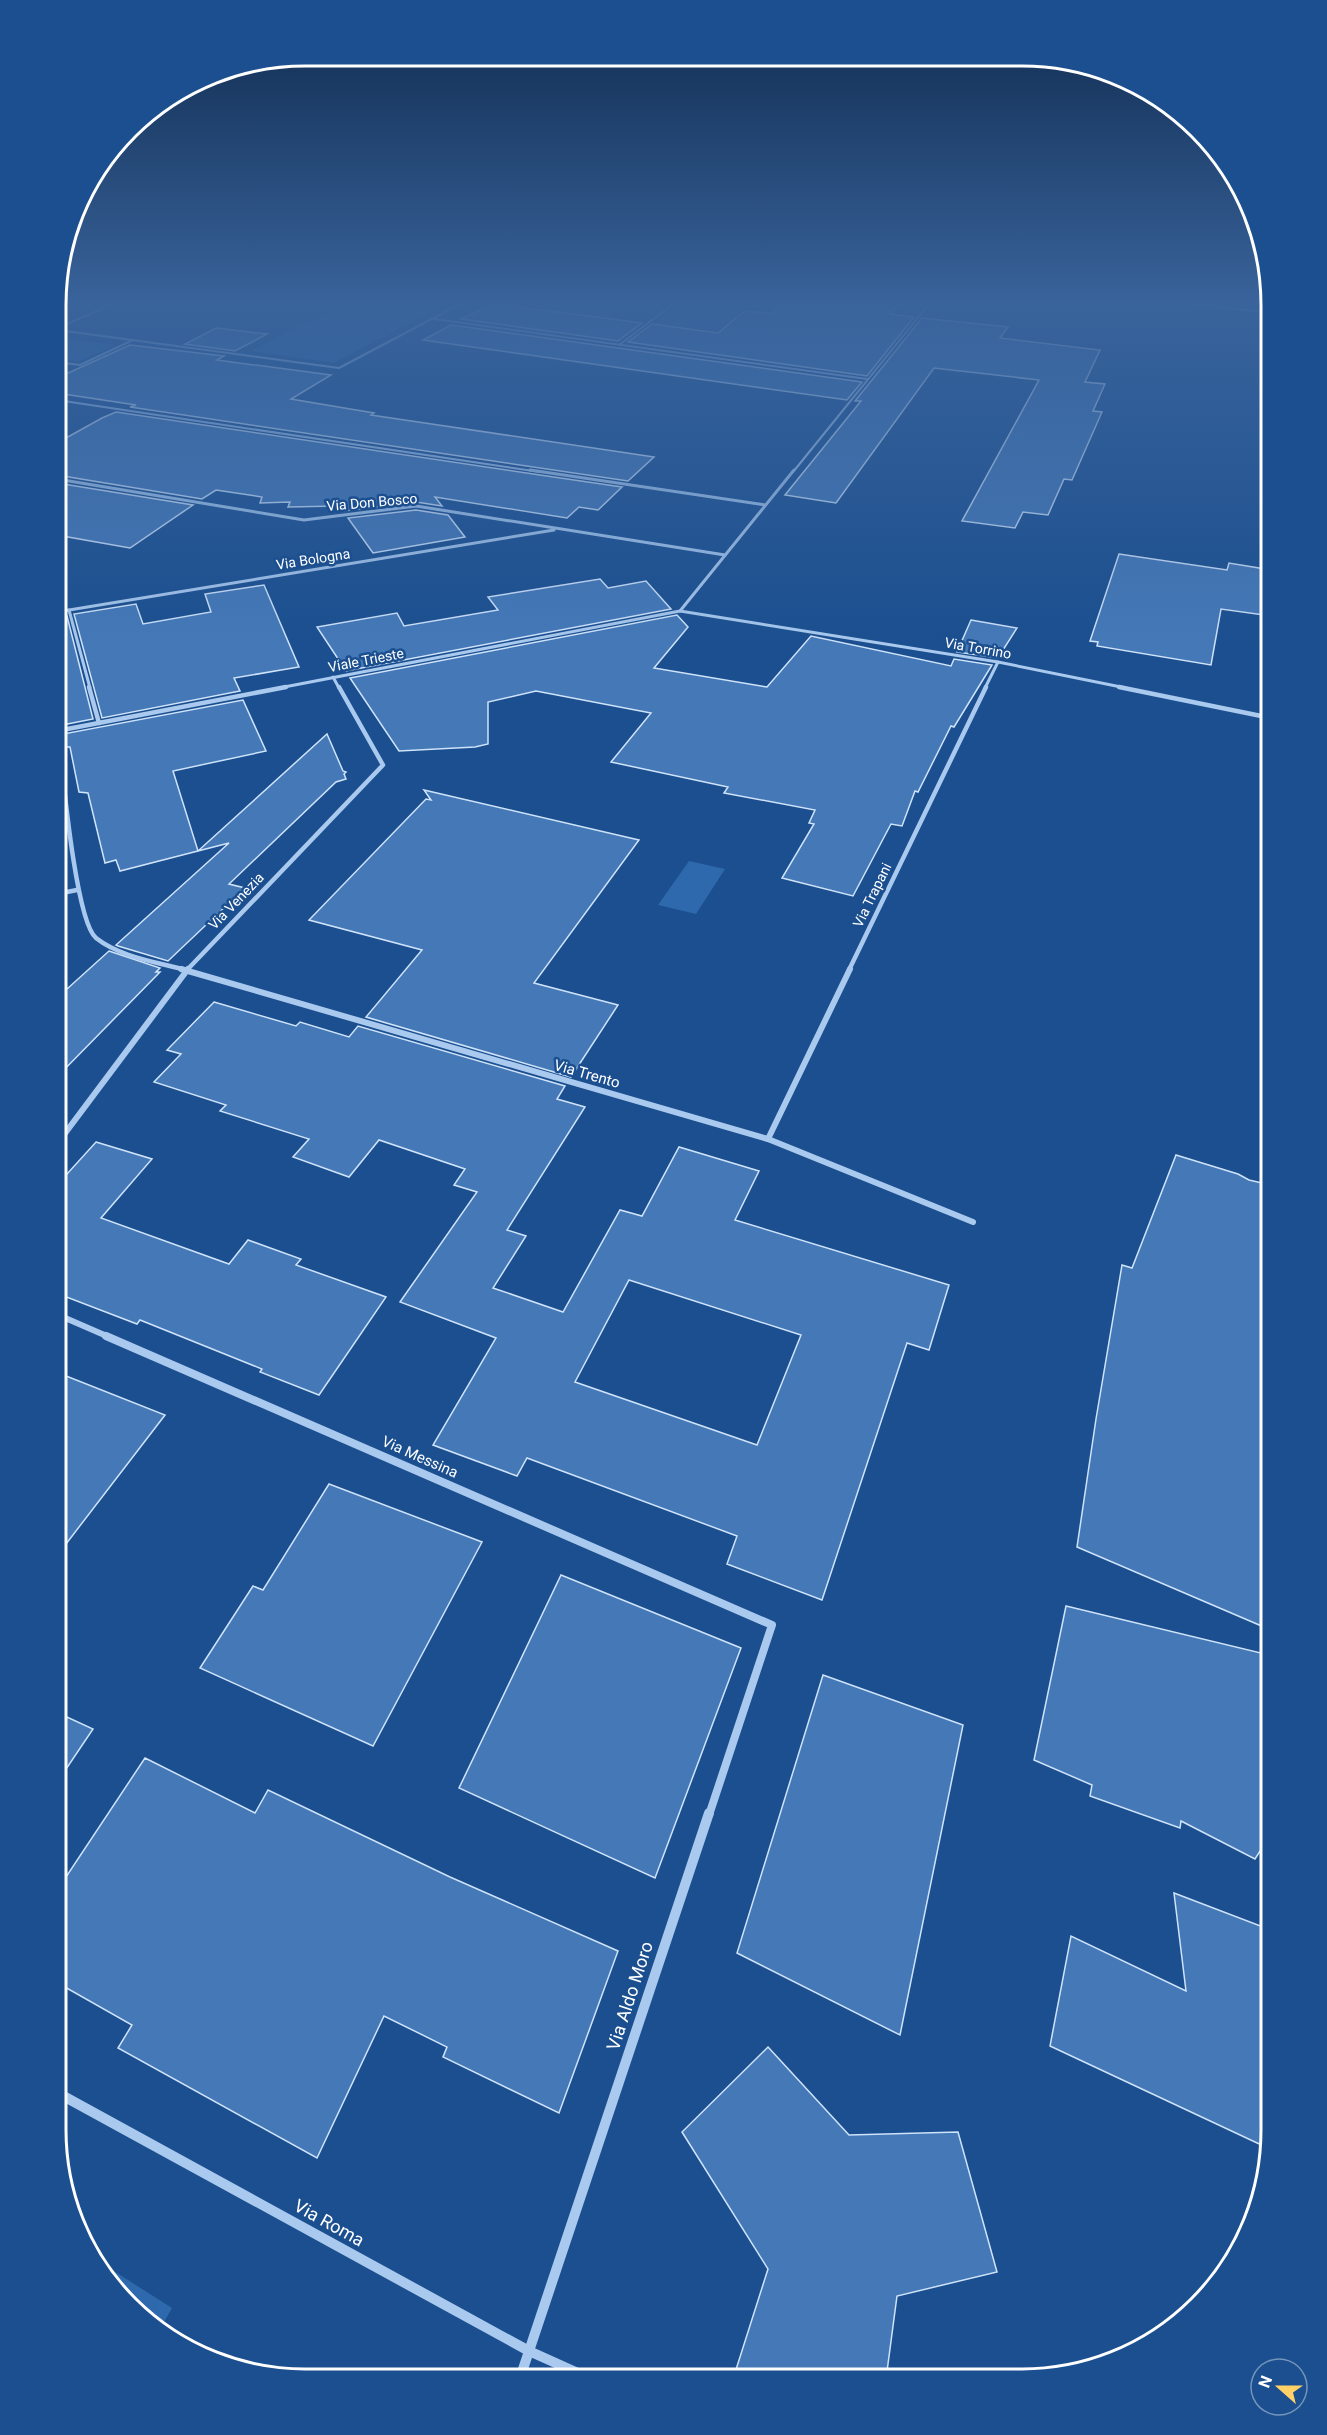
<svg xmlns="http://www.w3.org/2000/svg" width="1327" height="2435" font-family="Roboto,sans-serif">
	<rect width="100%" height="100%" fill="#1b4f8f"/>
	<!-- green -->
	<g fill="#2e69ad">
		<polygon points="343,304 445,304 334,363 251,351"/>
		<polygon points="536,304 621,304 609,312 615,313 607,319 567,327 553,335 515,330 532,319 515,317"/>
		<polygon points="680,304 748,304 718,331 655,324"/>
		<polygon points="65,339 115,345 78,362 57,359 58,342"/>
		<polygon points="689,861 725,869 696,914 658,905"/>
		<polygon points="95,2259 172,2308 159,2331 107,2282"/>
	</g>
	<!-- building -->
	<g fill="#4478b7" stroke="#cfe3fa" stroke-width="1.5" fill-rule="evenodd">
		<polygon points="493,304 627,321 642,323 618,341 461,319"/>
		<polygon points="784,304 899,304 890,314 914,317 867,376 628,342 652,324 718,333 742,313 748,311 770,314"/>
		<polygon points="922,318 1008,327 1000,338 1100,350 1085,382 1105,384 1093,411 1102,412 1072,480 1064,479 1048,515 1023,512 1015,528 962,521 1039,380 934,368 836,503 785,495 861,401 855,401"/>
		<polygon points="451,325 618,348 862,382 847,400 423,340"/>
		<polygon points="216,328 267,334 235,351 185,344"/>
		<polygon points="130,345 224,356 217,360 331,375 291,399 374,413 371,415 654,457 628,481 130,407 136,405 57,393 57,378"/>
		<polygon points="116,412 540,475 622,487 598,510 579,507 567,518 435,497 442,506 416,502 343,511 339,506 288,507 290,502 260,503 262,497 216,490 202,499 57,475 57,443 102,418"/>
		<polygon points="57,483 193,505 130,548 57,535"/>
		<polygon points="416,510 448,515 465,537 373,553 348,518"/>
		<polygon points="1119,554 1227,570 1229,563 1271,570 1271,616 1221,609 1211,665 1097,646 1098,642 1090,641"/>
		<polygon points="600,579 608,588 646,581 671,609 346,671 317,627 397,613 404,626 498,610 488,597"/>
		<polygon points="264,585 299,667 234,678 240,691 102,718 74,614 136,604 143,624 211,612 205,594"/>
		<polygon points="677,615 688,627 654,668 767,687 811,636 951,666 954,659 992,665 954,727 951,726 918,792 915,791 902,826 891,824 853,896 782,878 814,824 809,823 815,810 724,793 728,787 611,762 651,713 536,691 488,702 488,744 475,747 399,751 350,678"/>
		<polygon points="67,616 93,719 57,726 57,617"/>
		<polygon points="971,620 1017,628 998,658 957,652"/>
		<polygon points="243,700 266,751 173,771 198,851 327,734 343,771 346,772 344,774 346,779 336,782 229,884 245,888 168,961 118,946 116,945 229,843 120,871 116,860 105,863 88,793 79,792 70,747 64,747 63,734"/>
		<polygon points="424,790 639,840 534,983 618,1005 571,1077 366,1017 422,950 309,920 426,799 431,800"/>
		<polygon points="109,951 160,968 156,972 160,972 57,1077 57,998"/>
		<path d="M 214,1002 L 296,1026 L 300,1022 L 349,1037 L 358,1026 L 565,1086 L 557,1099 L 585,1107 L 507,1230 L 526,1236 L 493,1288 L 563,1312 L 620,1210 L 642,1216 L 679,1147 L 759,1171 L 735,1220 L 949,1285 L 929,1350 L 907,1343 L 822,1600 L 727,1564 L 737,1536 L 527,1458 L 517,1476 L 433,1445 L 496,1338 L 400,1302 L 477,1192 L 454,1185 L 465,1169 L 379,1140 L 349,1177 L 293,1157 L 309,1139 L 220,1111 L 226,1105 L 154,1082 L 181,1054 L 167,1050 ZM 629,1280 L 801,1335 L 757,1445 L 575,1382 Z"/>
		<polygon points="96,1142 152,1159 101,1218 229,1264 248,1240 301,1259 296,1265 386,1297 319,1395 260,1372 262,1369 140,1320 137,1324 56,1293 57,1185"/>
		<polygon points="1176,1155 1238,1174 1249,1180 1271,1185 1271,1630 1077,1547 1096,1419 1122,1265 1132,1268"/>
		<polygon points="56,1372 165,1415 56,1557"/>
		<polygon points="329,1484 482,1542 373,1746 200,1668 253,1586 263,1590"/>
		<polygon points="561,1575 741,1648 655,1878 459,1788"/>
		<polygon points="1066,1606 1261,1653 1261,1671 1271,1674 1271,1834 1255,1859 1181,1821 1180,1828 1090,1796 1092,1785 1034,1760"/>
		<polygon points="823,1675 963,1725 900,2035 737,1953"/>
		<polygon points="56,1712 93,1729 56,1784"/>
		<polygon points="145,1758 255,1813 268,1790 450,1877 618,1951 559,2113 443,2057 447,2047 384,2016 317,2158 118,2048 132,2025 56,1982 56,1892"/>
		<polygon points="1174,1893 1271,1930 1270,2149 1050,2046 1071,1936 1186,1991"/>
		<polygon points="768,2047 849,2135 958,2132 997,2272 897,2296 886,2379 733,2379 768,2269 682,2132"/>
	</g>
	<g fill="none" stroke-linecap="round" stroke-linejoin="round">
		<!-- lane -->
		<polyline stroke="#a9c9ee" stroke-width="2" points="57,362 80,365 133,340"/>
		<!-- street-far5 -->
		<g stroke="#a9c9ee" stroke-width="2">
			<polyline points="1194,304 1271,313"/>
			<polyline points="434,319 867,379"/>
			<polyline points="58,328 112,304"/>
			<polyline points="58,330 339,368 460,304"/>
			<polyline points="619,345 673,304"/>
			<polyline points="57,400 540,472"/>
			<polyline points="793,472 929,304"/>
		</g>
		<!-- street-far4 -->
		<g stroke="#a9c9ee" stroke-width="3">
			<polyline points="530,470 765,505"/>
			<polyline points="57,479 304,520 416,506 725,555"/>
			<polyline points="69,610 90,688"/>
			<polyline points="680,611 794,470"/>
			<polyline points="57,612 554,530"/>
			<polyline points="333,677 339,688"/>
			<polyline points="279,688 680,611 998,662 1126,688"/>
			<polyline points="985,688 998,662"/>
		</g>
		<!-- street-far3 -->
		<g stroke="#a9c9ee" stroke-width="4.5">
			<polyline points="89,687 99,723"/>
			<polyline points="1119,687 1271,718"/>
			<polyline points="57,731 286,687"/>
			<path d="M 58,731 C 62,765 75,921 96,938 C 120,957 156,962 186,970"/>
			<polyline points="57,894 77,890"/>
			<polyline points="187,970 383,765 339,687"/>
			<polyline points="849,970 986,687"/>
		</g>
		<!-- street-far2 -->
		<g stroke="#a9c9ee" stroke-width="6">
			<polyline points="181,969 768,1139 973,1222"/>
			<polyline points="768,1139 850,969"/>
			<polyline points="57,1144 188,969"/>
			<polyline points="56,1314 109,1337"/>
		</g>
		<!-- street-far1 -->
		<polyline stroke="#a9c9ee" stroke-width="8" points="106,1336 772,1625 709,1815"/>
		<!-- street -->
		<g stroke="#a9c9ee" stroke-width="10">
			<polyline points="56,2092 529,2351 589,2378"/>
			<polyline points="520,2378 709,1813"/>
		</g>
	</g>
	<!-- sky -->
	<linearGradient id="sky" x2="0" y2="1"><stop stop-color="#0f2b4f"/><stop offset="0.47" stop-color="#39639b"/><stop offset="1" stop-color="#39639b" stop-opacity="0"/></linearGradient>
	<rect width="1327" height="645" fill="url(#sky)"/>
	<g text-anchor="middle" stroke-width="5" stroke-linejoin="round" paint-order="stroke">
		<!-- far-street labels -->
		<g font-size="14" fill="#fff" stroke="#1b4f8f">
			<text transform="translate(372 502) rotate(-5)" y="5">Via Don Bosco</text>
			<text transform="translate(313 559) rotate(-9)" y="5">Via Bologna</text>
			<text transform="translate(978 648) rotate(10)" y="5">Via Torrino</text>
			<text transform="translate(366 660) rotate(-11)" y="5">Viale Trieste</text>
			<text transform="translate(872 895) rotate(-64)" y="5">Via Trapani</text>
			<text transform="translate(236 901) rotate(-46)" y="5">Via Venezia</text>
		</g>
		<!-- street labels -->
		<g font-size="15" fill="#fff" stroke="#1b4f8f">
			<text transform="translate(587 1074) rotate(16)" y="5">Via Trento</text>
			<text transform="translate(420 1457) rotate(24)" y="5">Via Messina</text>
		</g>
		<!-- near-street labels -->
		<g font-size="18" fill="#fff" stroke="#1b4f8f">
			<text transform="translate(630 1996) rotate(-72)" y="6">Via Aldo Moro</text>
			<text transform="translate(329 2223) rotate(29)" y="6">Via Roma</text>
		</g>
	</g>
	<!-- crop -->
	<path d="M0 0H1327V2435H0ZM305 66H1022A239 239 0 0 1 1261 305V2130A239 239 0 0 1 1022 2369H305A239 239 0 0 1 66 2130V305A239 239 0 0 1 305 66Z" fill="#1b4f8f" fill-rule="evenodd"/>
	<path fill="none" stroke="#fff" stroke-width="3" d="M305 66H1022A239 239 0 0 1 1261 305V2130A239 239 0 0 1 1022 2369H305A239 239 0 0 1 66 2130V305A239 239 0 0 1 305 66Z"/>
	<!-- north arrow -->
	<g transform="translate(1279 2387) rotate(291)"><circle r="28" fill="#1b4f8f" stroke="#7695bc" stroke-width="1.5"/>
	<path d="M0-4.5L10 22L0 15L-10 22Z" fill="#ffd166"/>
	<text y="-9" font-size="16" font-weight="bold" text-anchor="middle" fill="#ffffff">N</text>
	</g>
</svg>
